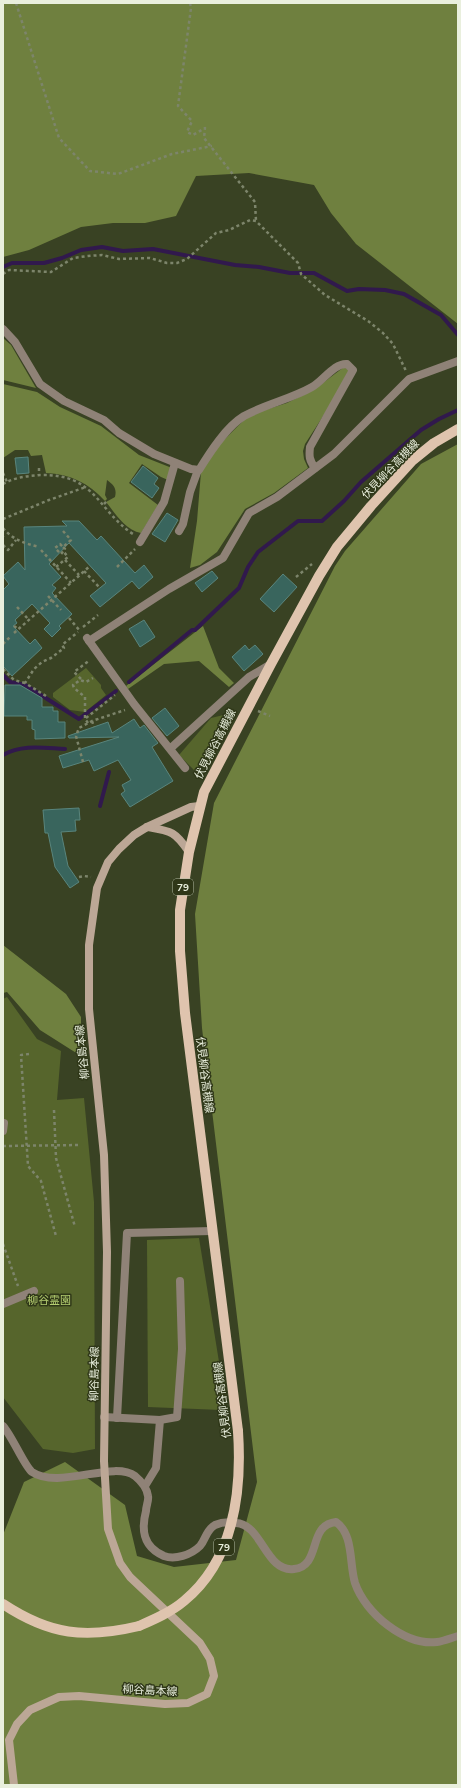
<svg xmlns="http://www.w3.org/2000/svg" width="461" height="1788" font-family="'Nunito Sans','Noto Sans JP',sans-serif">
	<rect width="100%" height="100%" fill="#394223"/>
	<!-- green -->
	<g fill="#56652c">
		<polygon points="86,668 101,685 101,688 106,695 85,712 70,710 53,697 53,693"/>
		<polygon points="232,713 224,730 195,771 179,755 211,718"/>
		<polygon points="7,997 37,1039 61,1051 57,1100 84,1098 94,1202 95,1449 73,1453 43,1449 3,1397 3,999"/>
		<polygon points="199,1238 225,1399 221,1410 148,1407 147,1240"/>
	</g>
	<!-- forest -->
	<g fill="#6f803f">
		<polygon points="3,3 458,3 458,324 356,244 331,213 314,185 249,173 196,176 176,216 145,223 113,223 81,227 29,250 3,257"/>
		<polygon points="3,338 11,345 36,388 3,380"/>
		<polygon points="344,367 349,370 329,407 305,444 303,451 304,459 308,468 274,493 245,509 217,552 200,565 190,568 197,521 201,472 215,449 245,419 262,411 287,403 315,389"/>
		<path d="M 3,384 L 37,392 L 60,407 L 101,426 L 139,455 L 172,468 L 168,480 L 161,477 L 142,464 L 129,483 L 158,505 L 141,533 C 125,530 115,513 106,502 L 115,497 C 117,489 114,485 107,480 L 105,495 L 107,499 L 105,501 C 89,483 70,474 46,473 L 42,455 L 31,456 L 28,450 L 15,450 L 3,458 Z"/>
		<polygon points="458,444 458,1785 3,1785 3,1535 24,1482 65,1462 125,1505 137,1556 174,1567 236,1560 257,1482 202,1028 195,914 214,803 335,566 345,551 421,464"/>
		<polygon points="203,626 219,668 234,683 229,687 199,661 164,664 128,689 126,686"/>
		<polygon points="3,945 66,994 81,1017 81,1056 40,1030 7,992 3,993"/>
	</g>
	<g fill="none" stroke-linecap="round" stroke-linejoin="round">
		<!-- stream -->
		<g stroke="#31194d" stroke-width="4">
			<polyline points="3,267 12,263 44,263 62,258 81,250 102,247 123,251 153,249 235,265 259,267 290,273 314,273 347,291 359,289 385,290 404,294 441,315 458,335"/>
			<polyline points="3,675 10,682 25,685 79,719 116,691"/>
			<polyline points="129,682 192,630 195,630 239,588 248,567 258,552 298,521 322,521 344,501 361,482 421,430 439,419 458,410"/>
			<path d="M 3,755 C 22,744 44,748 65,749"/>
			<polyline points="100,806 109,772"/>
		</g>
	</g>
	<!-- building -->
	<g fill="#39655d" stroke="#59857d">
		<polygon points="28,457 29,473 17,474 15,458"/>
		<polygon points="143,466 158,478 154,484 159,488 152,498 131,482"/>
		<polygon points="167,513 178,520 165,542 152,534"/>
		<polygon points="62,521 79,521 97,540 101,536 135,573 144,565 153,577 139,589 132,581 100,607 90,596 106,583 69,543 49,564 61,577 52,585 56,588 52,593 72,614 59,626 61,628 52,637 44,629 50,623 32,604 15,620 17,623 13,626 30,644 35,639 42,648 12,676 3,666 3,590 9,584 3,576 18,562 25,570 24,527 67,526"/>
		<polygon points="212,571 218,578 202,592 195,583"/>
		<polygon points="283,574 297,587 274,612 260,599"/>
		<polygon points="144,620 155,637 140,647 129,629"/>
		<polygon points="245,645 249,650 255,645 263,654 244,671 232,657"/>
		<polygon points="5,685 20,685 42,698 42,707 53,707 53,711 58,711 58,722 65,722 65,738 35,739 35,730 32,729 32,720 27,720 27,716 4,716"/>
		<polygon points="165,708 179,726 167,736 152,718"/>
		<polygon points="134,719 140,728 144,725 158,743 152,747 173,781 130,807 121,794 125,791 122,785 131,780 118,760 94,771 89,760 63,768 59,756 119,737 69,738 68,736 108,722 112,733"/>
		<polygon points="79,808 80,820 75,820 76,831 61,832 68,866 79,882 70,888 55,867 48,833 45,833 43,810"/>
	</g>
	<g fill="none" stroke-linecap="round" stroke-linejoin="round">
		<!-- path -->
		<g stroke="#7d856b" stroke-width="2.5" stroke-dasharray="3 3" stroke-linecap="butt">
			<polyline points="16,3 59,138 90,171 118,174 172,154 212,146"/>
			<polyline points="190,3 191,8 178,106 192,121 187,132 193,135 205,128 204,138 255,202 256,221"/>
			<polyline points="3,274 9,270 51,272 73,258 88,256 102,255 119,259 150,258 167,263 177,263 187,259 216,233 229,230 250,220 256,221 298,263 301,274 325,295 368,321 383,333 393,344 406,371"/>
			<polyline points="39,468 39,475"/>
			<polyline points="3,473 7,482"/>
			<path d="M 3,484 C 15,477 28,476 41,475 C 96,474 97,510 133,534"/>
			<polyline points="104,504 107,501"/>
			<polyline points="3,519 49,500 86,487"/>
			<path d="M 3,528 C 13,540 24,543 39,547"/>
			<polyline points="63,531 71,540 63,547 60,544 55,548 61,554 65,549 63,547"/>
			<polyline points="3,536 3,537"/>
			<polyline points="3,545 8,550 16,540"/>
			<polyline points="41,550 71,583"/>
			<polyline points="65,560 79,575"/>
			<polyline points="56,567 68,557 63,551"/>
			<polyline points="117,567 135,549"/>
			<polyline points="84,571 100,588"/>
			<polyline points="296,577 312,564"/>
			<polyline points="48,596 61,610"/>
			<polyline points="17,607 29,620"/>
			<polyline points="69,618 80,631"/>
			<polyline points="14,626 18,629"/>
			<polyline points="83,627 98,615"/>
			<polyline points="14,633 90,566"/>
			<polyline points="3,644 10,637"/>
			<polyline points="3,669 14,680 25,683"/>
			<polyline points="81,679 74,672 90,660"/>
			<polyline points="46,696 25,683 34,669 42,662 51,658 64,648 62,645 78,632"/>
			<polyline points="258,711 270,716"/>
			<polyline points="86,718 115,695"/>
			<polyline points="92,721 94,727"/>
			<polyline points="88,723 85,719 85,697 74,688 73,685 80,680 86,682 93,678"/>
			<polyline points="83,762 76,736 79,728 92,721 125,710"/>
			<polyline points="79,877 84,876 91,877"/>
			<polyline points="29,1054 21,1055 28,1166 41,1181 56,1236"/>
			<polyline points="54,1110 56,1158 75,1227"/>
			<polyline points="3,1146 79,1145"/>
			<polyline points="3,1244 18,1286"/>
		</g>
		<!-- service -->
		<g stroke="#8f8277" stroke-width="8">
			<path d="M 3,329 L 15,342 L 40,384 L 64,401 L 104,420 L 119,433 L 154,454 L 191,469 L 199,470 C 210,452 226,427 244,416 C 266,404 291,399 312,387 C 323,381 334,363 347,364 L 353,370 L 310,447 C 309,456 309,460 315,468"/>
			<polyline points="179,531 183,524 190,492 198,470"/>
			<polyline points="140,542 164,502 175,463"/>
			<polyline points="87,638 134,704 185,768"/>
			<polyline points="89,641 169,589 223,558 249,513 277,497 334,454 409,379 458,361"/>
			<polyline points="172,747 249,677 271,664"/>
			<polyline points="3,1131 4,1123"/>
			<polyline points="3,1304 34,1291"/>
			<polyline points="104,1417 160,1420"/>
			<polyline points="117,1418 127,1233 212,1231"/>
			<polyline points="145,1486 156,1468 160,1420 177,1417 182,1349 180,1281"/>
		</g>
		<!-- minor -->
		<path stroke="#8f8277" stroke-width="8" d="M 3,1426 C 12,1436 25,1467 32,1472 C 59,1490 113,1460 135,1476 C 141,1481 147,1488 148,1496 C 149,1500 146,1506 146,1511 C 141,1530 143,1547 164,1556 C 175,1560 191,1555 200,1546 C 206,1539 206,1530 215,1525 C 222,1522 230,1522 236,1523 C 262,1524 266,1573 294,1569 C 322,1566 307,1525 336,1522 C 354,1535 349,1563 355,1583 C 365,1613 405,1646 437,1642 C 444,1641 451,1638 458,1636"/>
		<!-- secondary -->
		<g stroke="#bca796" stroke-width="8">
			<path d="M 147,827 C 171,831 175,831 189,852"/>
			<polyline points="14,1785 9,1740 17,1724 30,1710 59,1697 79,1696 165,1704 188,1703 207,1694 214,1676 210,1659 200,1643 130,1577 120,1563 108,1529 104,1461 107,1252 104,1155 89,1009 89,945 97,888 108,862 119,849 134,835 147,827 191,807 199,806"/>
		</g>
		<!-- primary -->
		<g stroke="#dfc4ae" stroke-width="10">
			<polyline points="238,1431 185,1013 180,951 180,910 189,852 204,792 271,664 319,576 337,547 371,506 413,460 434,443 458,429"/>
			<path d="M 3,1604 C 50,1635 85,1639 139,1626"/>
		</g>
		<!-- primary-bridge -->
		<path stroke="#dfc4ae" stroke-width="10" d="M 139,1626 C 155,1619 171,1612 184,1601 C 234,1560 242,1491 238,1431"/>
	</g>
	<g text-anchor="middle" stroke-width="3" stroke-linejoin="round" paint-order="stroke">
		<!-- shield labels -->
		<g fill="#2f3718" stroke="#b1b8a2" stroke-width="1">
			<rect x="173" y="879" width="20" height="16" rx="3"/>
			<rect x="214" y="1539" width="20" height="16" rx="3"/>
		</g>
		<g font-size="10" font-weight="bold" fill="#e9efdd">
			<text x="183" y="891">79</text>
			<text x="224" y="1551">79</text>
		</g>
		<!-- street labels -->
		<g font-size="11" fill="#e9efdd" stroke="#2f3718">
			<text transform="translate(390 469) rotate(-46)" y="4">伏見柳谷高槻線</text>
			<text transform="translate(215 744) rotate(-63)" y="4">伏見柳谷高槻線</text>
			<text transform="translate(82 1052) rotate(-96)" y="4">柳谷島本線</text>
			<text transform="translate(205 1075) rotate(83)" y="4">伏見柳谷高槻線</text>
			<text transform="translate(94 1374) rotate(-89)" y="4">柳谷島本線</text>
			<text transform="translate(222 1400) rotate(-97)" y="4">伏見柳谷高槻線</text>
			<text transform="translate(150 1690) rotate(3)" y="4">柳谷島本線</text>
		</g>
		<!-- park labels -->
		<g font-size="11" fill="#b4cd70" stroke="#2f3718">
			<text x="49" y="1304">柳谷霊園</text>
		</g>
	</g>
	<!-- border -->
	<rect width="461" height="1788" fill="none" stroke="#e9efdd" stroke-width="8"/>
</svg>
